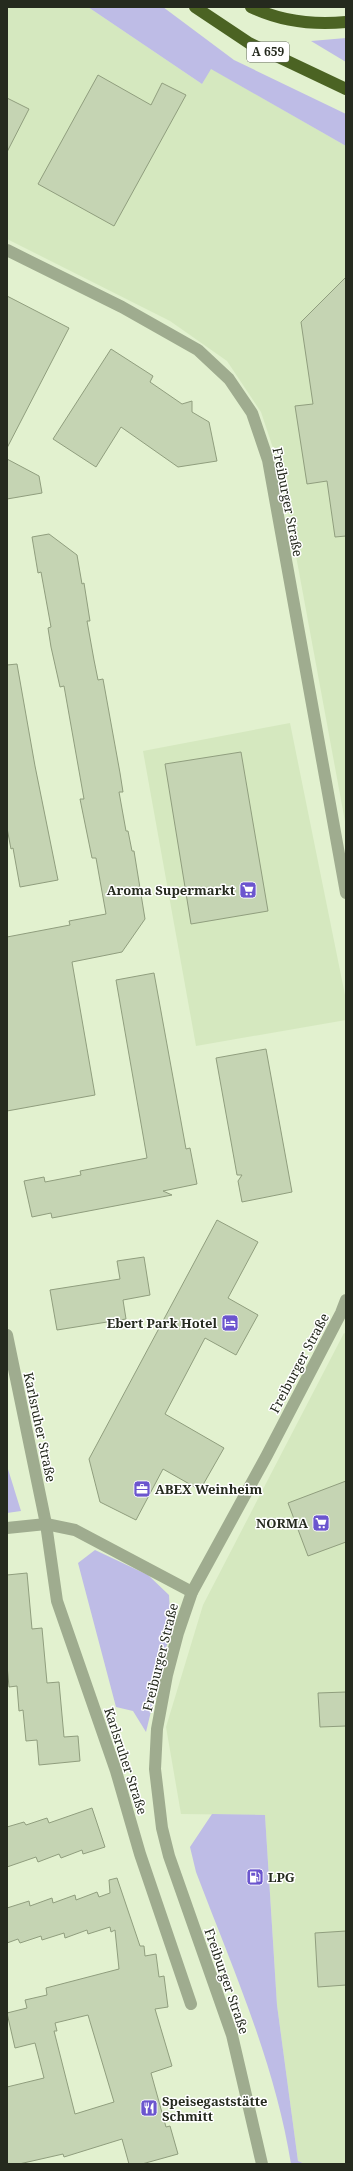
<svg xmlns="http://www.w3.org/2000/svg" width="353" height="2171" font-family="'Noto Serif',serif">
	<rect width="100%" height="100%" fill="#e2f1cf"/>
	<!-- built -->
	<g fill="#d5e8bf">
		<polygon points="7,7 88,7 202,84 210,68 346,146 346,827 280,469 261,412 227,361 170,321 7,239"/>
		<polygon points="290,723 346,1000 346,1020 196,1046 143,751"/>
		<polygon points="344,1333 346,1334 346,2164 305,2164 298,2161 277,2005 265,1815 181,1814 166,1727 203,1605"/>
	</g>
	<!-- green -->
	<g fill="#bebce6">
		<polygon points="88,7 163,7 234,60 346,114 346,146 211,69 202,84"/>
		<polygon points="346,38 346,62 311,41"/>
		<polygon points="7,1466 21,1511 7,1513"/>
		<polygon points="95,1550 148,1575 169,1595 171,1628 146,1732 133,1711 116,1707 78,1563"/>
		<path d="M 212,1814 L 265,1815 L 277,2005 L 298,2161 L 305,2164 L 291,2164 C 275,2063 232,1967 196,1872 L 190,1847 Z"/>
	</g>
	<!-- building -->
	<g fill="#c5d4b3" stroke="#909e7e" fill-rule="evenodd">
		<polygon points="98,75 151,105 162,83 186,95 114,226 38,184"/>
		<polygon points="7,98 29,109 7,152"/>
		<polygon points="346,277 346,536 335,537 327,481 307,484 295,406 313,404 301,322"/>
		<polygon points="7,296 69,328 7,448"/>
		<polygon points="111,349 153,376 150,382 182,404 192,401 192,412 209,422 217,461 178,467 121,427 96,467 53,439"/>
		<polygon points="7,459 39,476 42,493 7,499"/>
		<polygon points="49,534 77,555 82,584 84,583 90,621 87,621 94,660 98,680 103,679 120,773 123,792 119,792 126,831 128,831 132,851 134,851 145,919 122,952 72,962 95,1095 7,1111 7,937 70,925 69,921 106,914 96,858 92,858 80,799 84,799 64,686 60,687 51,647 48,628 51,627 41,572 38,573 32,537"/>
		<polygon points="17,664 35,766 58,880 20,887 13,848 11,849 7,828 7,665"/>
		<polygon points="241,752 268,911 191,924 165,764"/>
		<polygon points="154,973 186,1149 190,1148 197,1184 163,1191 172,1195 52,1218 51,1213 32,1217 24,1181 44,1177 45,1182 81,1175 80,1171 147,1158 116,980"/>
		<polygon points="266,1049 292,1192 242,1202 238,1181 242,1175 237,1175 216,1058"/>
		<polygon points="217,1220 258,1242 228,1298 258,1315 236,1355 205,1338 165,1414 224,1448 200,1490 163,1469 136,1520 100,1502 89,1459"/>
		<polygon points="144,1257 150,1295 123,1300 126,1319 57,1330 50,1290 120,1279 117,1261"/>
		<polygon points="346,1481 346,1542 308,1556 288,1503"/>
		<polygon points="27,1573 32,1629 42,1628 47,1683 59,1682 64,1737 78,1736 80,1761 39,1765 37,1740 26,1741 23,1710 19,1711 17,1686 9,1687 7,1665 7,1575"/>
		<polygon points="346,1692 346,1726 320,1727 318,1693"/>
		<polygon points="92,1808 105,1847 83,1854 82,1850 61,1858 59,1854 38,1862 36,1857 7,1867 7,1827 24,1822 26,1825 47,1818 49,1823"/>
		<path d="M 117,1878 L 140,1946 L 144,1946 L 145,1956 L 156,1954 L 159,1977 L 164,1976 L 168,2007 L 155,2009 L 172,2066 L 151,2073 L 166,2127 L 170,2126 L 178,2154 L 142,2164 L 129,2164 L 122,2139 L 64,2157 L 63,2154 L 19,2164 L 7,2164 L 7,2087 L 44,2078 L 35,2043 L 15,2048 L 7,2013 L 27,2008 L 25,2000 L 47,1995 L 46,1988 L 119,1969 L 115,1930 L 111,1932 L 110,1927 L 88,1934 L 87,1930 L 65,1938 L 64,1933 L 42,1940 L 41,1936 L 20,1943 L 18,1939 L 7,1943 L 7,1908 L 29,1901 L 30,1906 L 52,1898 L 53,1903 L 75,1895 L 76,1900 L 97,1892 L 99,1897 L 110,1893 L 109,1880 ZM 88,2015 L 114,2102 L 75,2114 L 54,2031 L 57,2031 L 55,2023 Z"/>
		<polygon points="346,1931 346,1985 318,1987 315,1933"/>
	</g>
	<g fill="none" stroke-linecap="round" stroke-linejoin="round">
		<!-- minor -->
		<g stroke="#9fac8f" stroke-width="12">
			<polyline points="7,250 122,307 198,350 229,379 252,413 268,460 346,893"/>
			<polyline points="7,1335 46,1524 57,1601 116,1771 140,1854 191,2004"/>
			<polyline points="7,1528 46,1524 75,1530 192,1592"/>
			<polyline points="262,2164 232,2035 169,1856 162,1828 155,1769 157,1729 167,1675 178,1633 192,1592 267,1455 341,1313 346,1300"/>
		</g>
		<!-- highway -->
		<g stroke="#4b6323" stroke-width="12">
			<polyline points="195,7 249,43 346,89"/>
			<path d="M 251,7 C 280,21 314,25 346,22"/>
		</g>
	</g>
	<!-- icons -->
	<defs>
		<g id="supermarket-square" transform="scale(0.9)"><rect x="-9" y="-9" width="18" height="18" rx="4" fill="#6b55ce" stroke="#fff"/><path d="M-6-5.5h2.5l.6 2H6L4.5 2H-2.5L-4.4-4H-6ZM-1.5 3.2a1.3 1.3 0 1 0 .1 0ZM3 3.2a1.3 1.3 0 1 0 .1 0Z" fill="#fff"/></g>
		<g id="hotel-square" transform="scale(0.9)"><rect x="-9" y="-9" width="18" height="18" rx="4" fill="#6b55ce" stroke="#fff"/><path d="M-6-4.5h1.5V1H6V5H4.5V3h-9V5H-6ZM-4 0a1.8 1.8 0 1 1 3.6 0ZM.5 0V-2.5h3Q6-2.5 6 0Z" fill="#fff"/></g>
		<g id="office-square" transform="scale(0.9)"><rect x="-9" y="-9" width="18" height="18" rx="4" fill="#6b55ce" stroke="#fff"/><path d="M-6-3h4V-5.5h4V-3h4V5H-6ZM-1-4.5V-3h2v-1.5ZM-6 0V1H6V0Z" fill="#fff"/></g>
		<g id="fuel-square" transform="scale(0.9)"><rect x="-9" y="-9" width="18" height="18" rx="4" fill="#6b55ce" stroke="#fff"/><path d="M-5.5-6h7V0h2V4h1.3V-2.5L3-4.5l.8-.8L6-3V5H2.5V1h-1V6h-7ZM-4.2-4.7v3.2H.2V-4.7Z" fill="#fff"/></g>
		<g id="restaurant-square" transform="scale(0.9)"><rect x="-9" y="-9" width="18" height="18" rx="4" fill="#6b55ce" stroke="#fff"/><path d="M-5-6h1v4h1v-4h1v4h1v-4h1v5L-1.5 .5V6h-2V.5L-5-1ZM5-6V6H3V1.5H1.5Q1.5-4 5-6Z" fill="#fff"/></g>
	</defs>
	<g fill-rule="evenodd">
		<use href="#supermarket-square" x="248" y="890"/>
		<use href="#hotel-square" x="230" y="1323"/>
		<use href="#office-square" x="142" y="1489"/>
		<use href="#supermarket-square" x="321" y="1523"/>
		<use href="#fuel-square" x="255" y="1877"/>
		<use href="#restaurant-square" x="149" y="2108"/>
	</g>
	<g text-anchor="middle" stroke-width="3" stroke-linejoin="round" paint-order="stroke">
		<!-- shield labels -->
		<rect fill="#fff" stroke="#666a62" stroke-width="1" x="247" y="42" width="42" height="20" rx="3"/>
		<g font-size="12" font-weight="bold" fill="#252a1e">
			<text x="268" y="56">A 659</text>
		</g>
		<!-- street labels -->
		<g font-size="13" fill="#252a1e" stroke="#fff">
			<text transform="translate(288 502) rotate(79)" y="5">Freiburger Straße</text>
			<text transform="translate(299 1363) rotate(-62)" y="5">Freiburger Straße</text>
			<text transform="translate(40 1427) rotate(78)" y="5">Karlsruher Straße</text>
			<text transform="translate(160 1657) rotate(-76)" y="5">Freiburger Straße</text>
			<text transform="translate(126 1761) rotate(72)" y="5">Karlsruher Straße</text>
			<text transform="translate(227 1981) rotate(71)" y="5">Freiburger Straße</text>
		</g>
		<!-- poi labels -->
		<g font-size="13" font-weight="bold" fill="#252a1e" stroke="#fff" text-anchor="end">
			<text x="235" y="895">Aroma Supermarkt</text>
			<text x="217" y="1328">Ebert Park Hotel</text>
			<text x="155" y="1494" text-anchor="start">ABEX Weinheim</text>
			<text x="308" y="1528">NORMA</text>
			<text x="268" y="1882" text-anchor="start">LPG</text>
			<text x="162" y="2106" text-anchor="start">Speisegaststätte<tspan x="162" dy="15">Schmitt</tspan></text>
		</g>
	</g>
	<!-- border -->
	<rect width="353" height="2171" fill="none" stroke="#252a1e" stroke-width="16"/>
</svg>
